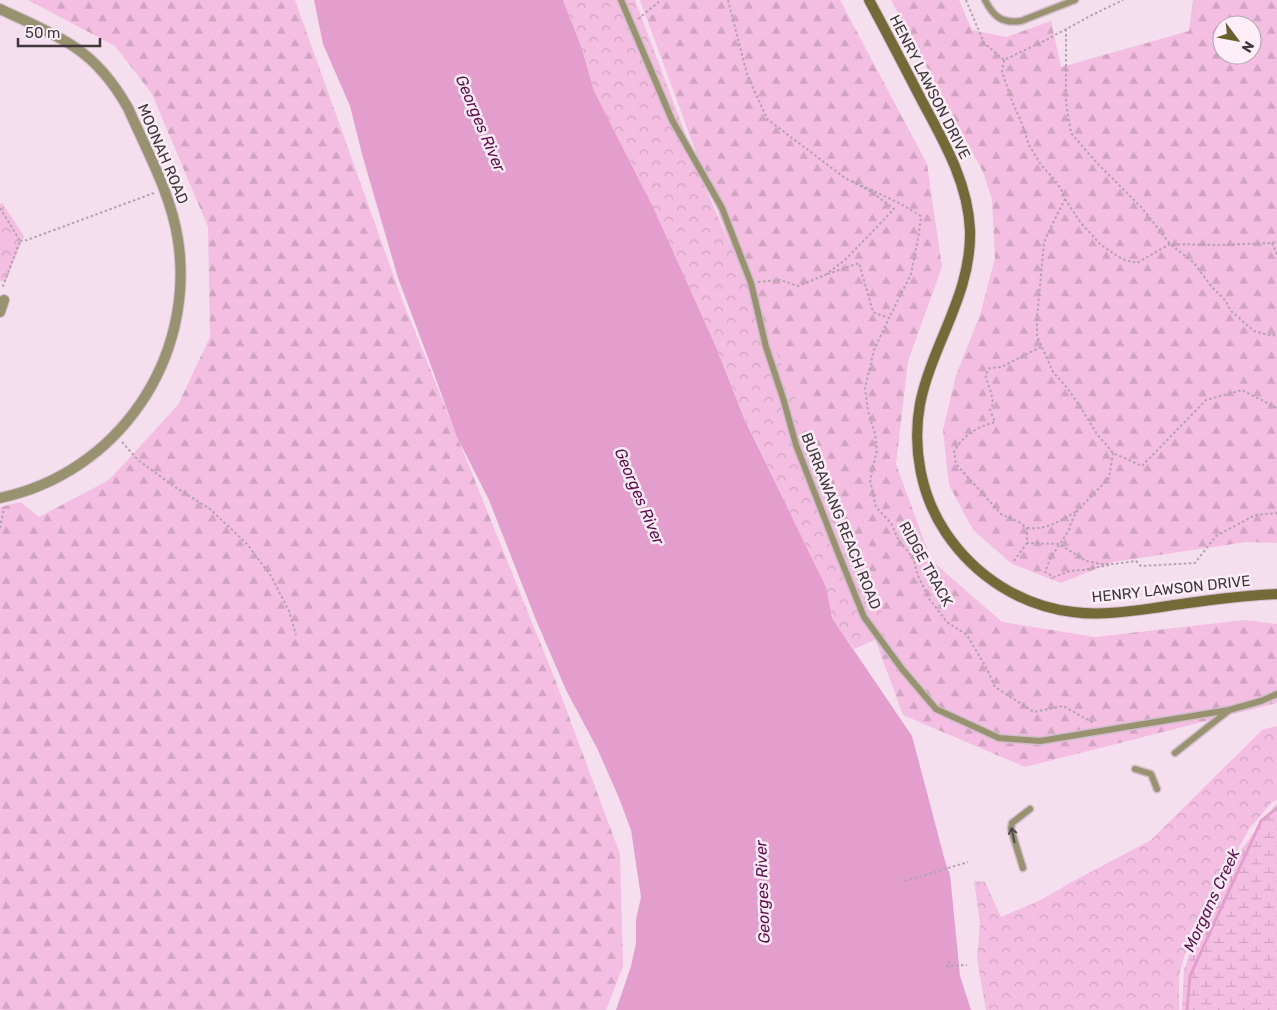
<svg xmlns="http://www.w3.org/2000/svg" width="1277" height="1010" font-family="Rubik,sans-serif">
	<defs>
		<pattern id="forest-firs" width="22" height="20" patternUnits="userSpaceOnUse" patternTransform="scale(1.25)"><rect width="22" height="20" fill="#f3bee1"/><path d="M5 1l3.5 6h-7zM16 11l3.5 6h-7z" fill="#d1a4c2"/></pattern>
		<pattern id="wetland-marsh" width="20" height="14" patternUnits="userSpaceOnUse" patternTransform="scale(1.25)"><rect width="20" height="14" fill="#f3bee1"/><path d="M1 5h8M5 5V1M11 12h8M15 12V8" fill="none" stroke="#d1a4c2"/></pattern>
		<pattern id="park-crowns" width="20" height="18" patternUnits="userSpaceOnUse" patternTransform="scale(1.25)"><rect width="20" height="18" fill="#f3bee1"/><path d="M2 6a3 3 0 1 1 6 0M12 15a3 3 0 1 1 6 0" fill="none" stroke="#d1a4c2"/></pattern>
	</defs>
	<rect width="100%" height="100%" fill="#f5deed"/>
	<!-- forest -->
	<g fill="url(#forest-firs)" fill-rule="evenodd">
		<polygon points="28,0 295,0 403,302 556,682 620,854 623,966 606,1010 0,1010 0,507 21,502 39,517 109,480 178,405 210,337 208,227 152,94 115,46"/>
		<polygon points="640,0 840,0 927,164 942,267 908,361 896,464 931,560 1002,622 1095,637 1245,620 1277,624 1277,703 1025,767 903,715"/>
		<path d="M 891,0 L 959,0 L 972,30 L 1006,37 L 1051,21 L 1061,67 L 1189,31 L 1193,0 L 1277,0 L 1277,543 L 1246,542 L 1113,562 L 1061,583 L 1012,564 L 973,530 L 949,485 L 943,430 L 956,375 L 980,315 L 995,258 L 992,199 L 983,172 ZM 1222,25 L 1252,25 L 1252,55 L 1222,55 Z"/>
	</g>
	<!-- wetland -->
	<polygon fill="url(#wetland-marsh)" points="1277,803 1277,1010 1182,1010 1184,970 1203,917 1241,850"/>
	<!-- park -->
	<g fill="url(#park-crowns)">
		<polygon points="563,0 635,0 708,194 775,348 891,633 854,649 832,618 826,587 744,417 716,347 654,209 594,91 582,49"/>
		<polygon points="2,203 24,236 6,281 0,281 0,204"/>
		<polygon points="1277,726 1277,800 1272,802 1249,829 1209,903 1192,929 1179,975 1179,1010 986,1010 977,959 980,923 974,881 985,882 1001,917 1039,901 1072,882 1151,840 1262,730"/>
	</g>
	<!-- water -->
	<polygon fill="#e49ece" points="314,0 563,0 582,49 594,91 654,209 716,347 744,418 826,587 832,618 912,736 945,861 950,875 960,976 971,1010 616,1010 631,966 636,943 636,920 641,897 631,830 619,798 597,748 566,690 536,620 489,500 457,437 433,371 398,278 362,154 350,106 323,44"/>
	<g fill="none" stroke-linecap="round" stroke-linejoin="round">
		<!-- stream -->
		<polyline stroke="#e49ece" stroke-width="3" points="1187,1010 1190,976 1261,821 1277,808"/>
		<!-- lane casing -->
		<g stroke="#d1bdca" stroke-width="9">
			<g id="lane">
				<polyline points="621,0 672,120 722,208 751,283 766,347 783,398 796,445 837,550 864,617 902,669 936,709 999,738 1040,741 1229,710 1261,701 1277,694"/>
				<path d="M 985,0 C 993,16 1002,24 1021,21 L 1075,0"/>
				<polyline points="1175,753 1228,711"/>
				<polyline points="1135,769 1151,774 1157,789"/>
				<polyline points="1023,868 1011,829 1012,823 1030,809"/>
			</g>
		</g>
		<!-- street casing -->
		<g stroke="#d1bdca" stroke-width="12">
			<g id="street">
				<path d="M 0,9 C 25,21 53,32 76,48 C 98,63 115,85 128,108 C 147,151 171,194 178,240 C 196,359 118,473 0,498"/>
				<polyline points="0,312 4,300"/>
			</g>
		</g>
		<!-- secondary casing -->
		<g stroke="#d1bdca" stroke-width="12">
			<path id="secondary" d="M 869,0 C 887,33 904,66 921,99 C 943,140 968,182 970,230 C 972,294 932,344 920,404 C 912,448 921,496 946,533 C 975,576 1021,606 1073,612 C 1102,616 1132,611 1161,607 C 1200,601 1238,596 1277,594"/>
		</g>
		<!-- path -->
		<g stroke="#b4a2ae" stroke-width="2" stroke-dasharray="2.5 2.5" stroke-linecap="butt">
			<polyline points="728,0 747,74 767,119 845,178 870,191 894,209 845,260 825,275 859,263 873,312 889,318 874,350 865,388 868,411 875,434 877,450 870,480 876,507 891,523 899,541 913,558 918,576 930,600 947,622 967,635 987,669 995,687 1034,712 1063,706 1094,723"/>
			<polyline points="966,0 984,43 1004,60 1046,40 1092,15 1123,0"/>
			<polyline points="638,19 661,0"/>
			<polyline points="1066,29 1066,103 1071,133 1096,162 1142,208 1170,244 1193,262 1212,287 1226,301 1230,310 1254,331 1272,336 1277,334"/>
			<polyline points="1004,60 1002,72 1012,101 1022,124 1029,145 1041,165 1053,178 1061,189 1065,199 1048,233 1044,243 1037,318 1037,336 1046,356 1053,372 1068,389 1081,408 1097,434 1113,453 1142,466 1206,400 1242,390 1277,408"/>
			<polyline points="852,181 897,202 921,216 919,233 911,274 889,318"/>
			<polyline points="1065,199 1081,223 1101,245 1122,259 1137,263 1170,244 1219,245 1272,243 1277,241"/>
			<polyline points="0,208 20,241 3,286 3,289"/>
			<polyline points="20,241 27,240 154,193"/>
			<polyline points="1272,243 1277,255"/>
			<polyline points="758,282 780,280 798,286 825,275"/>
			<path d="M 1041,347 L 1001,367 L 990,368 L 985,375 L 991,392 L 993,404 L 990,410 L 995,422 C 977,427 962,436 954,452 L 956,464 L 1001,514 L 1019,522 L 1027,528 L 1027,543 L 1059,544 L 1086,561 L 1101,564 L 1114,564 L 1136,561 L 1141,566 L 1195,563 L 1216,536 L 1255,515 L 1277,513"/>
			<polyline points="122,442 138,460 175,487 210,509 247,544 271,576 289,611 296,635"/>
			<polyline points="0,528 4,508"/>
			<path d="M 1027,528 C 1047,530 1060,521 1077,511"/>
			<polyline points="1014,561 1027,543"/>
			<polyline points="1109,565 1083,570 1070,571 1054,577 1045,572 1050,559 1069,530 1071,523 1077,511 1109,478 1113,453"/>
			<polyline points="905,881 968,862"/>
			<polyline points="949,961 950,971"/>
			<polyline points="946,966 967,965"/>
		</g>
		<!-- lane -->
		<use href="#lane" stroke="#989271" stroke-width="6"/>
		<!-- street -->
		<use href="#street" stroke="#989271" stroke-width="10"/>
		<!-- secondary -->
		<use href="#secondary" stroke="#736a38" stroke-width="10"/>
	</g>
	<!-- one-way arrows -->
	<defs><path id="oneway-shaft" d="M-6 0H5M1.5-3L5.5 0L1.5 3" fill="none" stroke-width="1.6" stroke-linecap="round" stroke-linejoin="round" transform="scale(1.25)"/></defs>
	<use stroke="#524947" href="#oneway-shaft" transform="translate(1013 835) rotate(-102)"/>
	<g text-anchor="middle" stroke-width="5" stroke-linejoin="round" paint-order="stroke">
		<!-- street labels -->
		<g font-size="15" fill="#40373d" stroke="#fdeef7">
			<text transform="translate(930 87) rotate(63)" y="5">HENRY LAWSON DRIVE</text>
			<text transform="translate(163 154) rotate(67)" y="5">MOONAH ROAD</text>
			<text transform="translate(841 521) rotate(68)" y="5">BURRAWANG REACH ROAD</text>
			<text transform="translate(926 564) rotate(61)" y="5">RIDGE TRACK</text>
			<text transform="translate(1171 589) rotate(-6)" y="5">HENRY LAWSON DRIVE</text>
		</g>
		<!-- water labels -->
		<g font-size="16" font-style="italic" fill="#600d4e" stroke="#fdeef7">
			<text transform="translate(481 123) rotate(67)" y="6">Georges River</text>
			<text transform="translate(640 496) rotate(67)" y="6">Georges River</text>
			<text transform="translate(762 892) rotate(-92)" y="6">Georges River</text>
			<text transform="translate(1211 900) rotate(-65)" y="6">Morgans Creek</text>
		</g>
	</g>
	<!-- north arrow -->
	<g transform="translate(1237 40) rotate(122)"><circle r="24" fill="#fdeef7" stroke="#b1a5ad"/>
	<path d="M0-4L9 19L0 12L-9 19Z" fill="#69602d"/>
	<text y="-8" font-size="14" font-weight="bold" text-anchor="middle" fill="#40373d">N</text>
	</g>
	<!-- scale -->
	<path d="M18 38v8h82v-8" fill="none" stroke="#40373d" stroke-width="2.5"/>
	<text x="25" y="38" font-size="15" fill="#40373d" stroke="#fdeef7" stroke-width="4" paint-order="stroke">50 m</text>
</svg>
